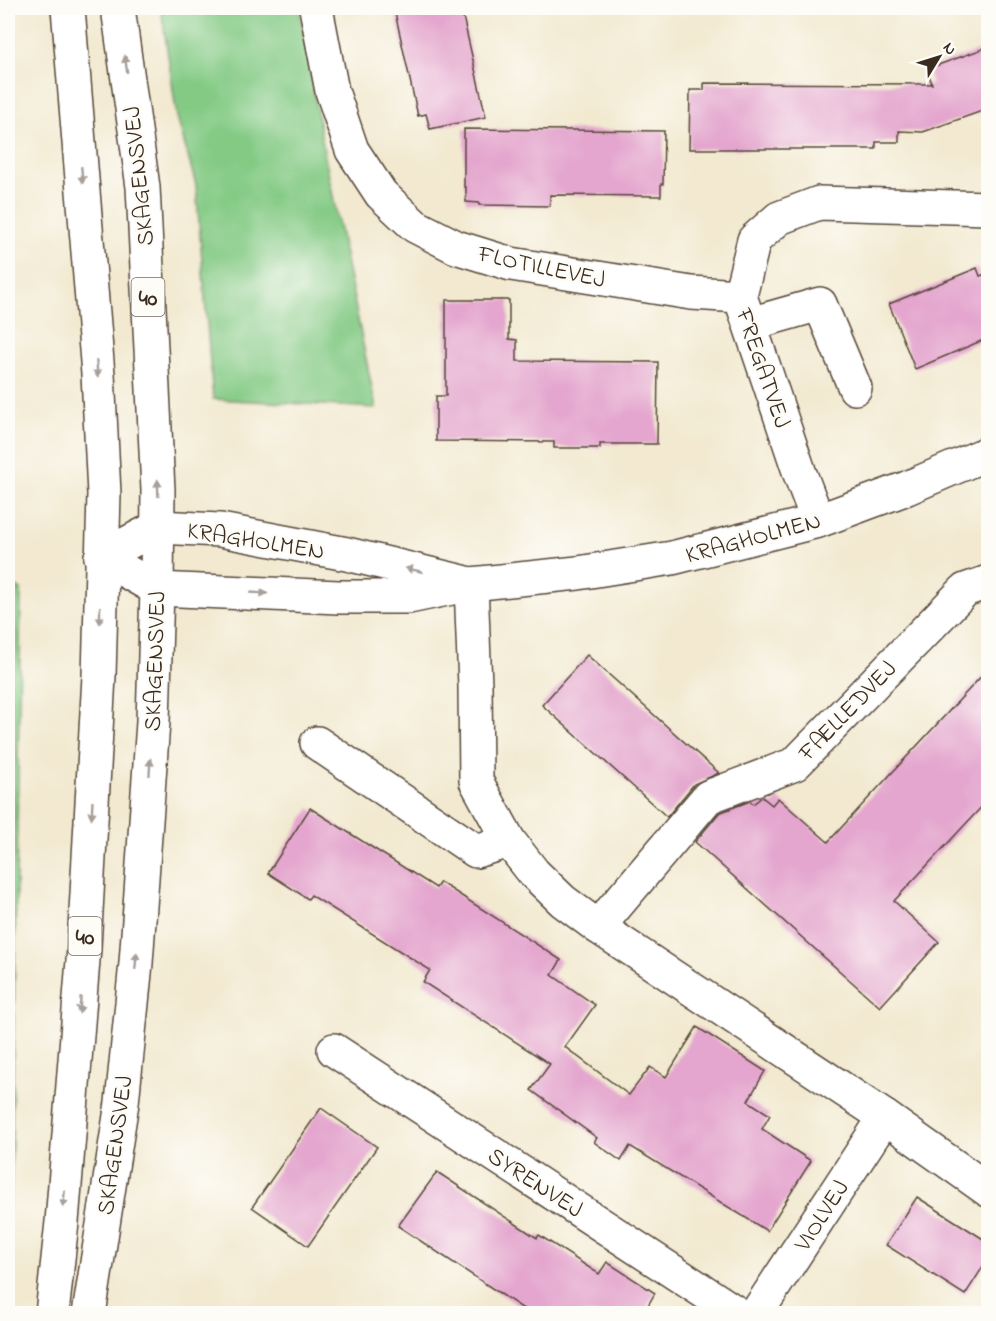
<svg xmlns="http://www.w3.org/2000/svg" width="996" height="1321" font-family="'Indie Flower',sans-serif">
	<rect width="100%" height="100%" fill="#fdfcf7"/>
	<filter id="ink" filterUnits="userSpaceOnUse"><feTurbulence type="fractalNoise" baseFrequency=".0167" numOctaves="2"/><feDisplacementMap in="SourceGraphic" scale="12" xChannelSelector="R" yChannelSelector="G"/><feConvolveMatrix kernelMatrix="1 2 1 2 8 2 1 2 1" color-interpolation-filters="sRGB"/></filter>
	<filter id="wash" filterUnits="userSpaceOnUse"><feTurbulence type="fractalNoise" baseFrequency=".008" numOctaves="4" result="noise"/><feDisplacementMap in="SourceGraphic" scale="24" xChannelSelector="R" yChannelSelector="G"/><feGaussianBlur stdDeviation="1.35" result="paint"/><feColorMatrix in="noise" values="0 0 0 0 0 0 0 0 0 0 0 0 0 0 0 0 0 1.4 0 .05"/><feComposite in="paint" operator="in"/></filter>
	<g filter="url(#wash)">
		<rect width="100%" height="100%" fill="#f2e9d0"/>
		<!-- green -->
		<g fill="#84ca85" stroke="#607a52" stroke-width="1.5">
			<polygon points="161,8 299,8 325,157 376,408 213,399 196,185 177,117"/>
			<polygon points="8,582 21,590 11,1189 8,1213"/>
		</g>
		<g id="blocks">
			<!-- building -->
			<g fill="#e4a6ce">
				<polygon points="394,8 461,8 486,117 430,129 426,114 418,116"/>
				<polygon points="988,47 988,109 923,132 899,131 899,142 876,142 876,149 689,149 690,90 704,90 704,83 932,84 927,69"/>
				<polygon points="464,129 664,131 663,184 661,184 661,196 550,195 550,206 479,205 479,203 466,202 466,187 464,187"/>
				<polygon points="977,268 980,276 988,273 988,338 915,369 889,304"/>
				<polygon points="446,300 509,300 509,339 517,340 517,361 658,362 657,444 600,444 600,448 554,448 554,442 436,441 436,396 446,396"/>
				<polygon points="587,655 719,773 694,784 667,817 542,705"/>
				<polygon points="988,669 988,800 894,901 939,942 880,1007 695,842 719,813 750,801 753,804 762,797 772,805 778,798 828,842"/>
				<polygon points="310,808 436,888 440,882 561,960 552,975 595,1005 565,1047 629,1095 650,1067 666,1077 697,1027 765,1071 748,1101 770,1115 762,1129 811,1161 767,1231 630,1146 621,1161 594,1142 597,1138 531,1090 550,1064 423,982 430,970 311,895 308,899 268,873"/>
				<polygon points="321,1108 377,1147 308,1246 252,1207"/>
				<polygon points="437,1172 537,1238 539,1235 599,1274 607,1262 655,1293 643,1314 531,1314 398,1226"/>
				<polygon points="917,1197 988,1242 988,1259 965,1295 886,1245"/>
			</g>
		</g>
	</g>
	<g filter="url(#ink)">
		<use href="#blocks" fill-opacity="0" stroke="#564739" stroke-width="1.5"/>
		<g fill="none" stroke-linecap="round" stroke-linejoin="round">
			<!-- minor casing -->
			<g stroke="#564739" stroke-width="36">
				<g id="minor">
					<polyline points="316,8 332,91 352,150 381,194 415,226 456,247 511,264 691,293 740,296"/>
					<polyline points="750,324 820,304 855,388"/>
					<polyline points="818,521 800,474 740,296 754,240 779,218 819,203 988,208"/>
					<polyline points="101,557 157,589 339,597 409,597 471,584 578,573 672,558 818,521 907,488 988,453"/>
					<polyline points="101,557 158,527 220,530 347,554 463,582"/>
					<polyline points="471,584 475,686 476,781 509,841 534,873 563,901 598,927 885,1117 988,1190"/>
					<polyline points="317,743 476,851 509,841"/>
					<polyline points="598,927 708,797 795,764 965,590 988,582"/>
					<polyline points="334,1050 738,1314"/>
					<polyline points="756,1314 885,1117"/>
				</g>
			</g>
			<!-- major casing -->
			<g stroke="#564739" stroke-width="36">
				<g id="major">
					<polyline points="52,1314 62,1222 84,948 99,676 104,494 98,374 68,8"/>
					<polyline points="89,1314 122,1103 136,963 153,722 157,589 158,490 143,187 118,8"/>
				</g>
			</g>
			<!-- minor -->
			<use href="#minor" stroke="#fff" stroke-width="33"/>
			<!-- major -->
			<use href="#major" stroke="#fff" stroke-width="33"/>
		</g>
		<!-- one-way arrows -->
		<defs><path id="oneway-solid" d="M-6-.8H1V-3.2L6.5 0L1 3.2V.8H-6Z" transform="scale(1.5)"/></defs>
		<g fill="#a79f9a">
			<use href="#oneway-solid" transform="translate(126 64) rotate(-98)"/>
			<use href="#oneway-solid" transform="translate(82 175) rotate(85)"/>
			<use href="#oneway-solid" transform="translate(97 369) rotate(86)"/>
			<use href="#oneway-solid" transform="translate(158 488) rotate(-92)"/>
			<use href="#oneway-solid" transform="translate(414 570) rotate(-167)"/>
			<use href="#oneway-solid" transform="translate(259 593) rotate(3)"/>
			<use href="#oneway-solid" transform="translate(100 615) rotate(91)"/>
			<use href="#oneway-solid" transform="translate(150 767) rotate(-86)"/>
			<use href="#oneway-solid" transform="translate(92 810) rotate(93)"/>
			<use href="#oneway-solid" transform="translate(136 961) rotate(-85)"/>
			<use href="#oneway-solid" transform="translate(80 1005) rotate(95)"/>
			<use href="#oneway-solid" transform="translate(64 1199) rotate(95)"/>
		</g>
	</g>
	<g text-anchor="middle" stroke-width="5" stroke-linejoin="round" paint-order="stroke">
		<!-- shield labels -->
		<g fill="#fdfcf7" stroke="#75695f" stroke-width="1.5">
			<rect x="131.5" y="278" width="33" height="38" rx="4.5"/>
			<rect x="68.5" y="917" width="33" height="38" rx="4.5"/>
		</g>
		<g font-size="22" font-weight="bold" fill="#3b2a1e">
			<text x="148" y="305">40</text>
			<text x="85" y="944">40</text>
		</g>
		<!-- street labels -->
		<g font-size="24" fill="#3b2a1e" stroke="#fdfcf7">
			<text transform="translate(138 176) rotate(-96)" y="8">SKAGENSVEJ</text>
			<text transform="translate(542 266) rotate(12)" y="8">FLOTILLEVEJ</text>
			<text transform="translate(764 368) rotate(71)" y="8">FREGATVEJ</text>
			<text transform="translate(753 537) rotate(-15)" y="8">KRAGHOLMEN</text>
			<text transform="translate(256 540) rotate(9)" y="8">KRAGHOLMEN</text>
			<text transform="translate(154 661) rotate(-88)" y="8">SKAGENSVEJ</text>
			<text transform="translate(847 710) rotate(-46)" y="8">FÆLLEDVEJ</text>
			<text transform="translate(114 1145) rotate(-82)" y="8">SKAGENSVEJ</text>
			<text transform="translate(536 1182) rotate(33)" y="8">SYRENVEJ</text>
			<text transform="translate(821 1215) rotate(-57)" y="8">VIOLVEJ</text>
		</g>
	</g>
	<!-- margin -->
	<rect width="996" height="1321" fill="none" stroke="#fdfcf7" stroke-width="30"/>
	<!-- north arrow -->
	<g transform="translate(939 57) rotate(52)" stroke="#fdfcf7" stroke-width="4.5" paint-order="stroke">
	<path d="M0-4.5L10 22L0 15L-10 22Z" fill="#3b2a1e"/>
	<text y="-9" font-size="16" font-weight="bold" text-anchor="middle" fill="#3b2a1e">N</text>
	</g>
</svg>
